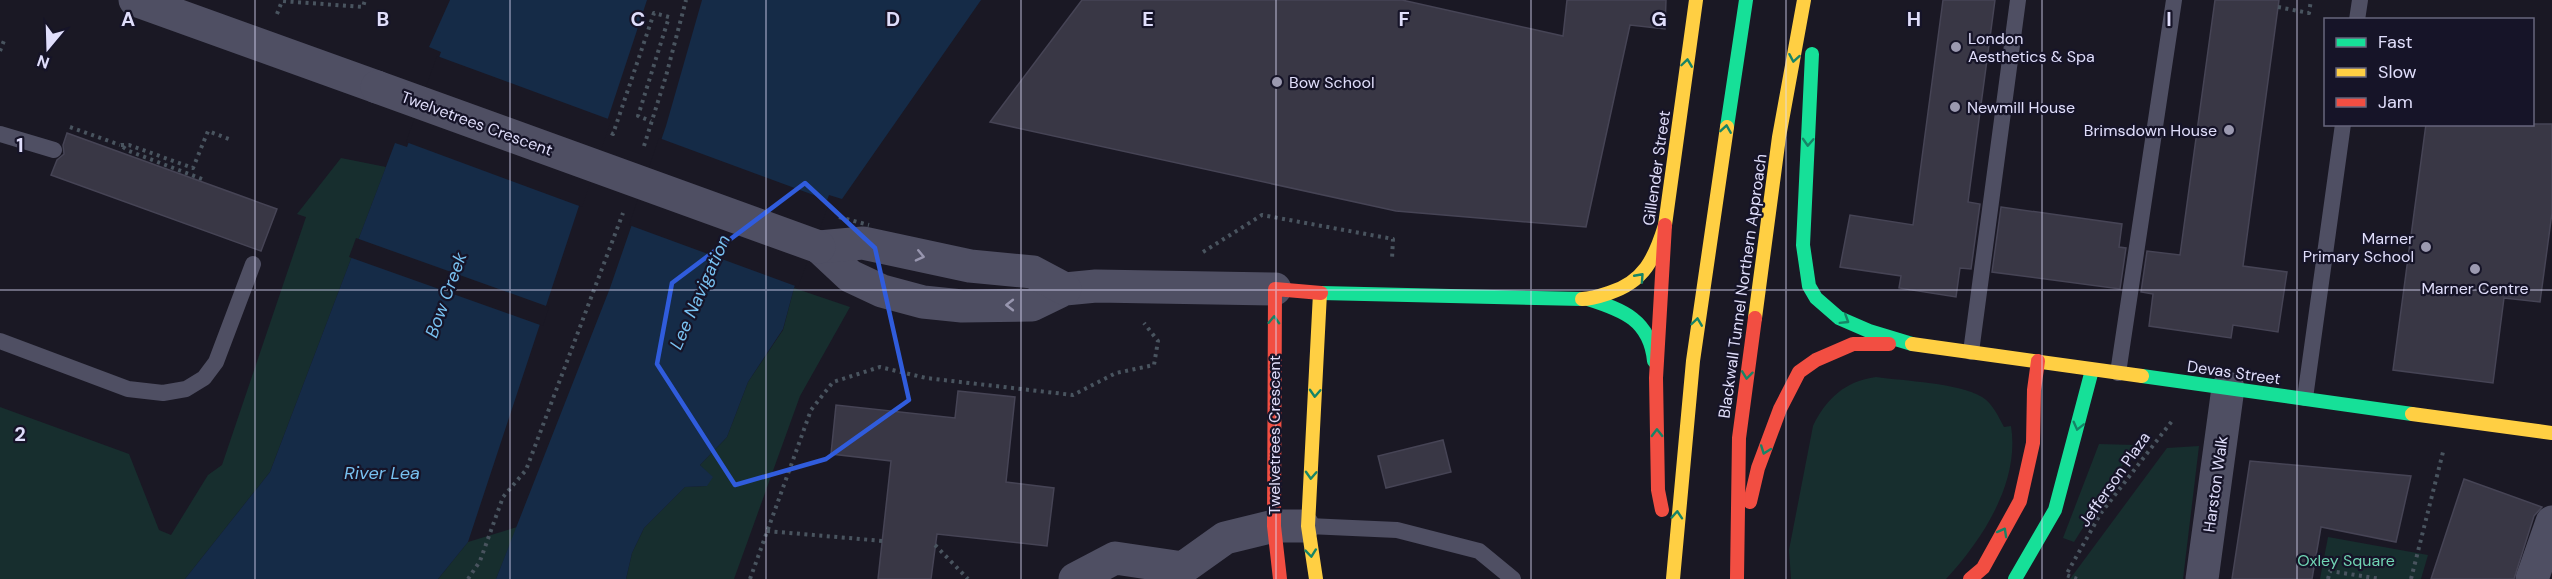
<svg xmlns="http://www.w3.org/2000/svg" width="2552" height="579" font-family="'DM Sans',sans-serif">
	<rect width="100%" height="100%" fill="#1a1824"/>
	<!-- green -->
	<g fill="#172e2e">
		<polygon points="341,158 386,167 270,472 185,579 0,579 0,407 129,454 159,530 171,535 208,475 222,465 306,217 297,214"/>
		<polygon points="794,288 850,307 800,396 734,579 626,579 632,553 644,528 685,487 706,486 712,477 700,465 727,437 748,382 783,330"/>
		<path d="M 1876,377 C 1904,381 1959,383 1982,397 C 1993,404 1998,416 2004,427 L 2011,426 C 2020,482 1983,539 1946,579 L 1791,579 L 1789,550 L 1813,426 C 1826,399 1845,381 1876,377 Z"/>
		<polygon points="2099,444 2135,445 2074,542 2063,538"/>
		<polygon points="2199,446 2183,579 2070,579 2167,448"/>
		<polygon points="517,527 496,579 438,579 468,542"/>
		<polygon points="2328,537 2428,555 2421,579 2320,579"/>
	</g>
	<!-- water -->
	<g fill="#152b47">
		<polygon points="450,0 647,0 468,542 438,579 185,579 270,472 395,143 407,147 441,52 429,47"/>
		<polygon points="702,0 981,0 842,199 829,195 794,288 783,329 748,382 727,437 700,465 713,477 707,486 685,487 644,528 632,553 626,579 496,579 610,288 666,126"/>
	</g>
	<!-- pier -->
	<g fill="#1a1824">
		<polygon points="437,56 611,120 582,207 406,142"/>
		<polygon points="659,138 830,201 798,287 629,225"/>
		<polygon points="356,238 549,307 543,326 349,257"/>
	</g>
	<!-- building -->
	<g fill="#393745" stroke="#464455" stroke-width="1.5">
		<polygon points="1082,0 1402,0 1563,36 1567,0 1666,0 1665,29 1630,25 1586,227 1396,211 990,122"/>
		<polygon points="1943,0 1995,0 1968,202 1980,204 1971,269 1960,268 1956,297 1899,288 1901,276 1840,267 1850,215 1913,225"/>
		<polygon points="2215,0 2279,0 2243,266 2287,272 2278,332 2233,325 2231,338 2149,326 2153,294 2141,292 2147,251 2180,255"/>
		<polygon points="2426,124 2552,124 2552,213 2540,302 2504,298 2493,383 2393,370"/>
		<polygon points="67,133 277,209 261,251 51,175 57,160 64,154 63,145"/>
		<polygon points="2001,207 2122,224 2119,247 2126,248 2120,289 1992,272"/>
		<polygon points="958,391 1015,397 1006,482 1054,488 1047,546 937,534 931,579 878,579 891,461 831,454 836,405 955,418"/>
		<polygon points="1443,440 1451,472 1386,488 1378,456"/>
		<polygon points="2250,461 2411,476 2396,542 2321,527 2312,579 2232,579"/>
		<polygon points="2464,479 2542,507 2534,516 2514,579 2431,579"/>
	</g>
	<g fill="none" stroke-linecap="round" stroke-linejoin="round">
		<!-- path -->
		<g stroke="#49545f" stroke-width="4" stroke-dasharray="3 4.5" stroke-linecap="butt">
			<polyline points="2278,7 2309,13 2311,0"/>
			<polyline points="277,14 282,1 363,7 365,0"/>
			<polyline points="0,51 5,38"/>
			<polyline points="70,127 120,145"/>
			<polyline points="611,133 613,134 654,13 669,17 638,116 651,121"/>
			<polyline points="644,146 666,76 686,0"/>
			<polyline points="202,179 129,151 120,145 129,145 193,168 208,131 229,139"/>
			<polyline points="1203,252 1262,215 1393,239 1392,259"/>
			<polyline points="767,531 883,541"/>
			<polyline points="935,545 968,579"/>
			<polyline points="468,579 480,561 503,497 526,470 623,213"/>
			<polyline points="750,579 811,410 833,382 880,367 926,378 1073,395 1116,373 1154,365 1158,341 1144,323"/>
			<polyline points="2077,579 2066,575 2101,513 2172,421"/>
			<polyline points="2328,579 2330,571 2381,579"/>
			<polyline points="2411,579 2443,452"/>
		</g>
		<!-- lane -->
		<g stroke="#4f4f63" stroke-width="16">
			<polyline points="2357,20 2360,0"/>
			<polyline points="0,134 54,150"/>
			<polyline points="0,341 128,389 163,393 186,389 204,378 216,362 253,264"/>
			<polyline points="1971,352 2018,0"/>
			<polyline points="2118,373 2174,0"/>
			<polyline points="2305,398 2343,124"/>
			<polyline points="1308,526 1397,530 1479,551 1513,579"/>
		</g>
		<!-- street -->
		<g stroke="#4f4f63" stroke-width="33">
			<polyline points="135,0 377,87"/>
			<polyline points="819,247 850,276 882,291 923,302 962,306 1032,305 1065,289 1096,286 1275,289"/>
			<polyline points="819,247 863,243 970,266 1033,272 1065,289"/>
			<polyline points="1075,579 1115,558 1183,568 1225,538 1274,526 1303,526"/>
			<polyline points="2202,579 2228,388"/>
			<polyline points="2532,579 2552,522"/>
		</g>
		<!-- fast -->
		<g stroke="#16e098" stroke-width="14">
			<polyline points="1812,54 1803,245 1809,286 1816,298 1839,318 1869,331 1912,344"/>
			<polyline points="1727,127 1746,0"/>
			<polyline points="1321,293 1582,299"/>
			<path d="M 1588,299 C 1623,310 1650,320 1654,361"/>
			<polyline points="2142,376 2412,414"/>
			<polyline points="2015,579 2055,510 2092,370"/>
		</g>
		<!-- slow -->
		<g stroke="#ffcf43" stroke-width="14">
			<path d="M 1582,299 C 1591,299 1600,296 1609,293 C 1644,282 1655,258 1665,225 L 1696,0"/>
			<polyline points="1755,318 1779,137 1804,0"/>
			<polyline points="1912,344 2142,376"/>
			<polyline points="2412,414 2552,433"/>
			<polyline points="1316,579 1308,526 1320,293"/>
			<polyline points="1673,579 1693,361 1727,127"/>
		</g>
		<!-- jam -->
		<g stroke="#f24e42" stroke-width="14">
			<polyline points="1750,502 1758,468 1780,409 1799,372 1816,360 1853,344 1889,344"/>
			<polyline points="1662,510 1658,490 1656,378 1665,225"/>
			<polyline points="1280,579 1274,526 1275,289 1321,293"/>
			<polyline points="1737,579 1739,438 1755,318"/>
			<polyline points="1970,579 1983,568 2020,501 2033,443 2034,390 2038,361"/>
		</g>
		<!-- path-bridge -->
		<polyline stroke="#49545f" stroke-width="4" stroke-dasharray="3 4.5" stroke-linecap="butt" points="839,217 869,225"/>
		<!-- street-bridge -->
		<polyline stroke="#4f4f63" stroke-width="33" points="377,87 819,247"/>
	</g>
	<!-- one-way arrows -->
	<defs><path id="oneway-chevron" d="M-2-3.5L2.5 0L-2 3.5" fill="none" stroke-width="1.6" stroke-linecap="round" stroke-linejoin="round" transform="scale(1.5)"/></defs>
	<g stroke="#168466">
		<use href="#oneway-chevron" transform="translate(1794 58) rotate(100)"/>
		<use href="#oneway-chevron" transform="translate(1687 63) rotate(-82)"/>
		<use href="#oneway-chevron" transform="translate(1726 129) rotate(-81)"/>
		<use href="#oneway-chevron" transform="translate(1808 142) rotate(93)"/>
		<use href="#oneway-chevron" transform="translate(1640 277) rotate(-48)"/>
		<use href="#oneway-chevron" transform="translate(1274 320) rotate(-88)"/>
		<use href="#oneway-chevron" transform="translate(1845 320) rotate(32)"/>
		<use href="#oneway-chevron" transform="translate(1697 322) rotate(-82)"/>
		<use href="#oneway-chevron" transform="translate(1747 375) rotate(97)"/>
		<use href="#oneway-chevron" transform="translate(1315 393) rotate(93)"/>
		<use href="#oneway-chevron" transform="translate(2078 426) rotate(104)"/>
		<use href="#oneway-chevron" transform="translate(1657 433) rotate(-91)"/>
		<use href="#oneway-chevron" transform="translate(1765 450) rotate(110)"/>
		<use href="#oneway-chevron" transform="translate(1311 475) rotate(93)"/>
		<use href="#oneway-chevron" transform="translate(1677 515) rotate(-86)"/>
		<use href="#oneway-chevron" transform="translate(2003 532) rotate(-61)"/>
		<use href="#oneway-chevron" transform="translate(1311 553) rotate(84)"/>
	</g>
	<g stroke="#9896af">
		<use href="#oneway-chevron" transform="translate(920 256) rotate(13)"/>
		<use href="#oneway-chevron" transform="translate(1010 305) rotate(180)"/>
	</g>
	<!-- marked area -->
	<path fill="none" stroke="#305cdc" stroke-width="4.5" stroke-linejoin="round" d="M 805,183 L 875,248 L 909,400 L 826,459 L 735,485 L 657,364 L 672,283 Z"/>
	<!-- grid -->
	<path fill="none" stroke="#e0defb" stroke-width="1.5" stroke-opacity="0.55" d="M 255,0 L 255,579M 510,0 L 510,579M 766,0 L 766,579M 1021,0 L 1021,579M 1276,0 L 1276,579M 1531,0 L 1531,579M 1786,0 L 1786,579M 2042,0 L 2042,579M 2297,0 L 2297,579M 0,290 L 2552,290"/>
	<!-- markers -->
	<g fill="#9b99b0" stroke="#161428" stroke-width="2">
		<circle cx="1956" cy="47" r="6"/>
		<circle cx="1277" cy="82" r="6"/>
		<circle cx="1955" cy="107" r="6"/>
		<circle cx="2229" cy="130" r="6"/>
		<circle cx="2426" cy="247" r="6"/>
		<circle cx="2475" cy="269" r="6"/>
	</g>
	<g text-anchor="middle" stroke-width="4.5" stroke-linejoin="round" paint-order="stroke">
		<!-- poi labels -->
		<g font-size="16" fill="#e0defb" stroke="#161428" text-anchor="start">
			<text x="1968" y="44">London<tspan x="1968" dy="18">Aesthetics &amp; Spa</tspan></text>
			<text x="1289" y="88">Bow School</text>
			<text x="1967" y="113">Newmill House</text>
			<text x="2217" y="136" text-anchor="end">Brimsdown House</text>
			<text x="2414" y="244" text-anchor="end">Marner<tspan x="2414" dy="18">Primary School</tspan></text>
			<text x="2475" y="294" text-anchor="middle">Marner Centre</text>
		</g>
		<!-- street labels -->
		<g font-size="16" fill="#e0defb" stroke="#161428">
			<text transform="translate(477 123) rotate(20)" y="6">Twelvetrees Crescent</text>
			<text transform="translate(1656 168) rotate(-82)" y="6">Gillender Street</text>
			<text transform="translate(1742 286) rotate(-82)" y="6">Blackwall Tunnel Northern Approach</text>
			<text transform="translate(2234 372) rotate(8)" y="6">Devas Street</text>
			<text transform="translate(1274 435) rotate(-90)" y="6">Twelvetrees Crescent</text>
			<text transform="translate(2114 479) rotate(-55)" y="6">Jefferson Plaza</text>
			<text transform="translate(2215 484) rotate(-82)" y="6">Harston Walk</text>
		</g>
		<!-- park labels -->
		<g font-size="16" fill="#71d5b4" stroke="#161428">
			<text x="2346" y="566">Oxley Square</text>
		</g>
		<!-- water labels -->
		<g font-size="18" font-style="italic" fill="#78c1f0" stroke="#161428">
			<text transform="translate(700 292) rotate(-66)" y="6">Lee Navigation</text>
			<text transform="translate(446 295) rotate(-70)" y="6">Bow Creek</text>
			<text x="382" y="479">River Lea</text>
		</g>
	</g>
	<g font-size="20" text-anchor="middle" font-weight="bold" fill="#e0defb" stroke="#161428" stroke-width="4.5" stroke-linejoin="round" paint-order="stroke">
		<text x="128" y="26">A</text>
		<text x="383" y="26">B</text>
		<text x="638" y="26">C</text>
		<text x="893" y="26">D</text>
		<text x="1148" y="26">E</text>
		<text x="1404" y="26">F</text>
		<text x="1659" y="26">G</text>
		<text x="1914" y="26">H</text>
		<text x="2169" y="26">I</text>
		<text x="20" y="152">1</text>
		<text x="20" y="441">2</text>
	</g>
	<!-- legend -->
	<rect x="2324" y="18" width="210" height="108" fill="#161428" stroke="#67657c" stroke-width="1.5"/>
	<rect x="2336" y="38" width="30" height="9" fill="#16e098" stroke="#67657c" stroke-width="1.5"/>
	<text x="2378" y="48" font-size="18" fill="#e0defb">Fast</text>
	<rect x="2336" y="68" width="30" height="9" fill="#ffcf43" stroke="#67657c" stroke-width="1.5"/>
	<text x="2378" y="78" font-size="18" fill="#e0defb">Slow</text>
	<rect x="2336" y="98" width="30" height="9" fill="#f24e42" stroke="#67657c" stroke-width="1.5"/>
	<text x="2378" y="108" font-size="18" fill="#e0defb">Jam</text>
	<!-- north arrow -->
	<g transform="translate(48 48) rotate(199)" stroke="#161428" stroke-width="4.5" paint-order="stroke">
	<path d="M0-4.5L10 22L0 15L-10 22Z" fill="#e0defb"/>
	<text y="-9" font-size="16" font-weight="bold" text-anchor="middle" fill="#e0defb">N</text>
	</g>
</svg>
